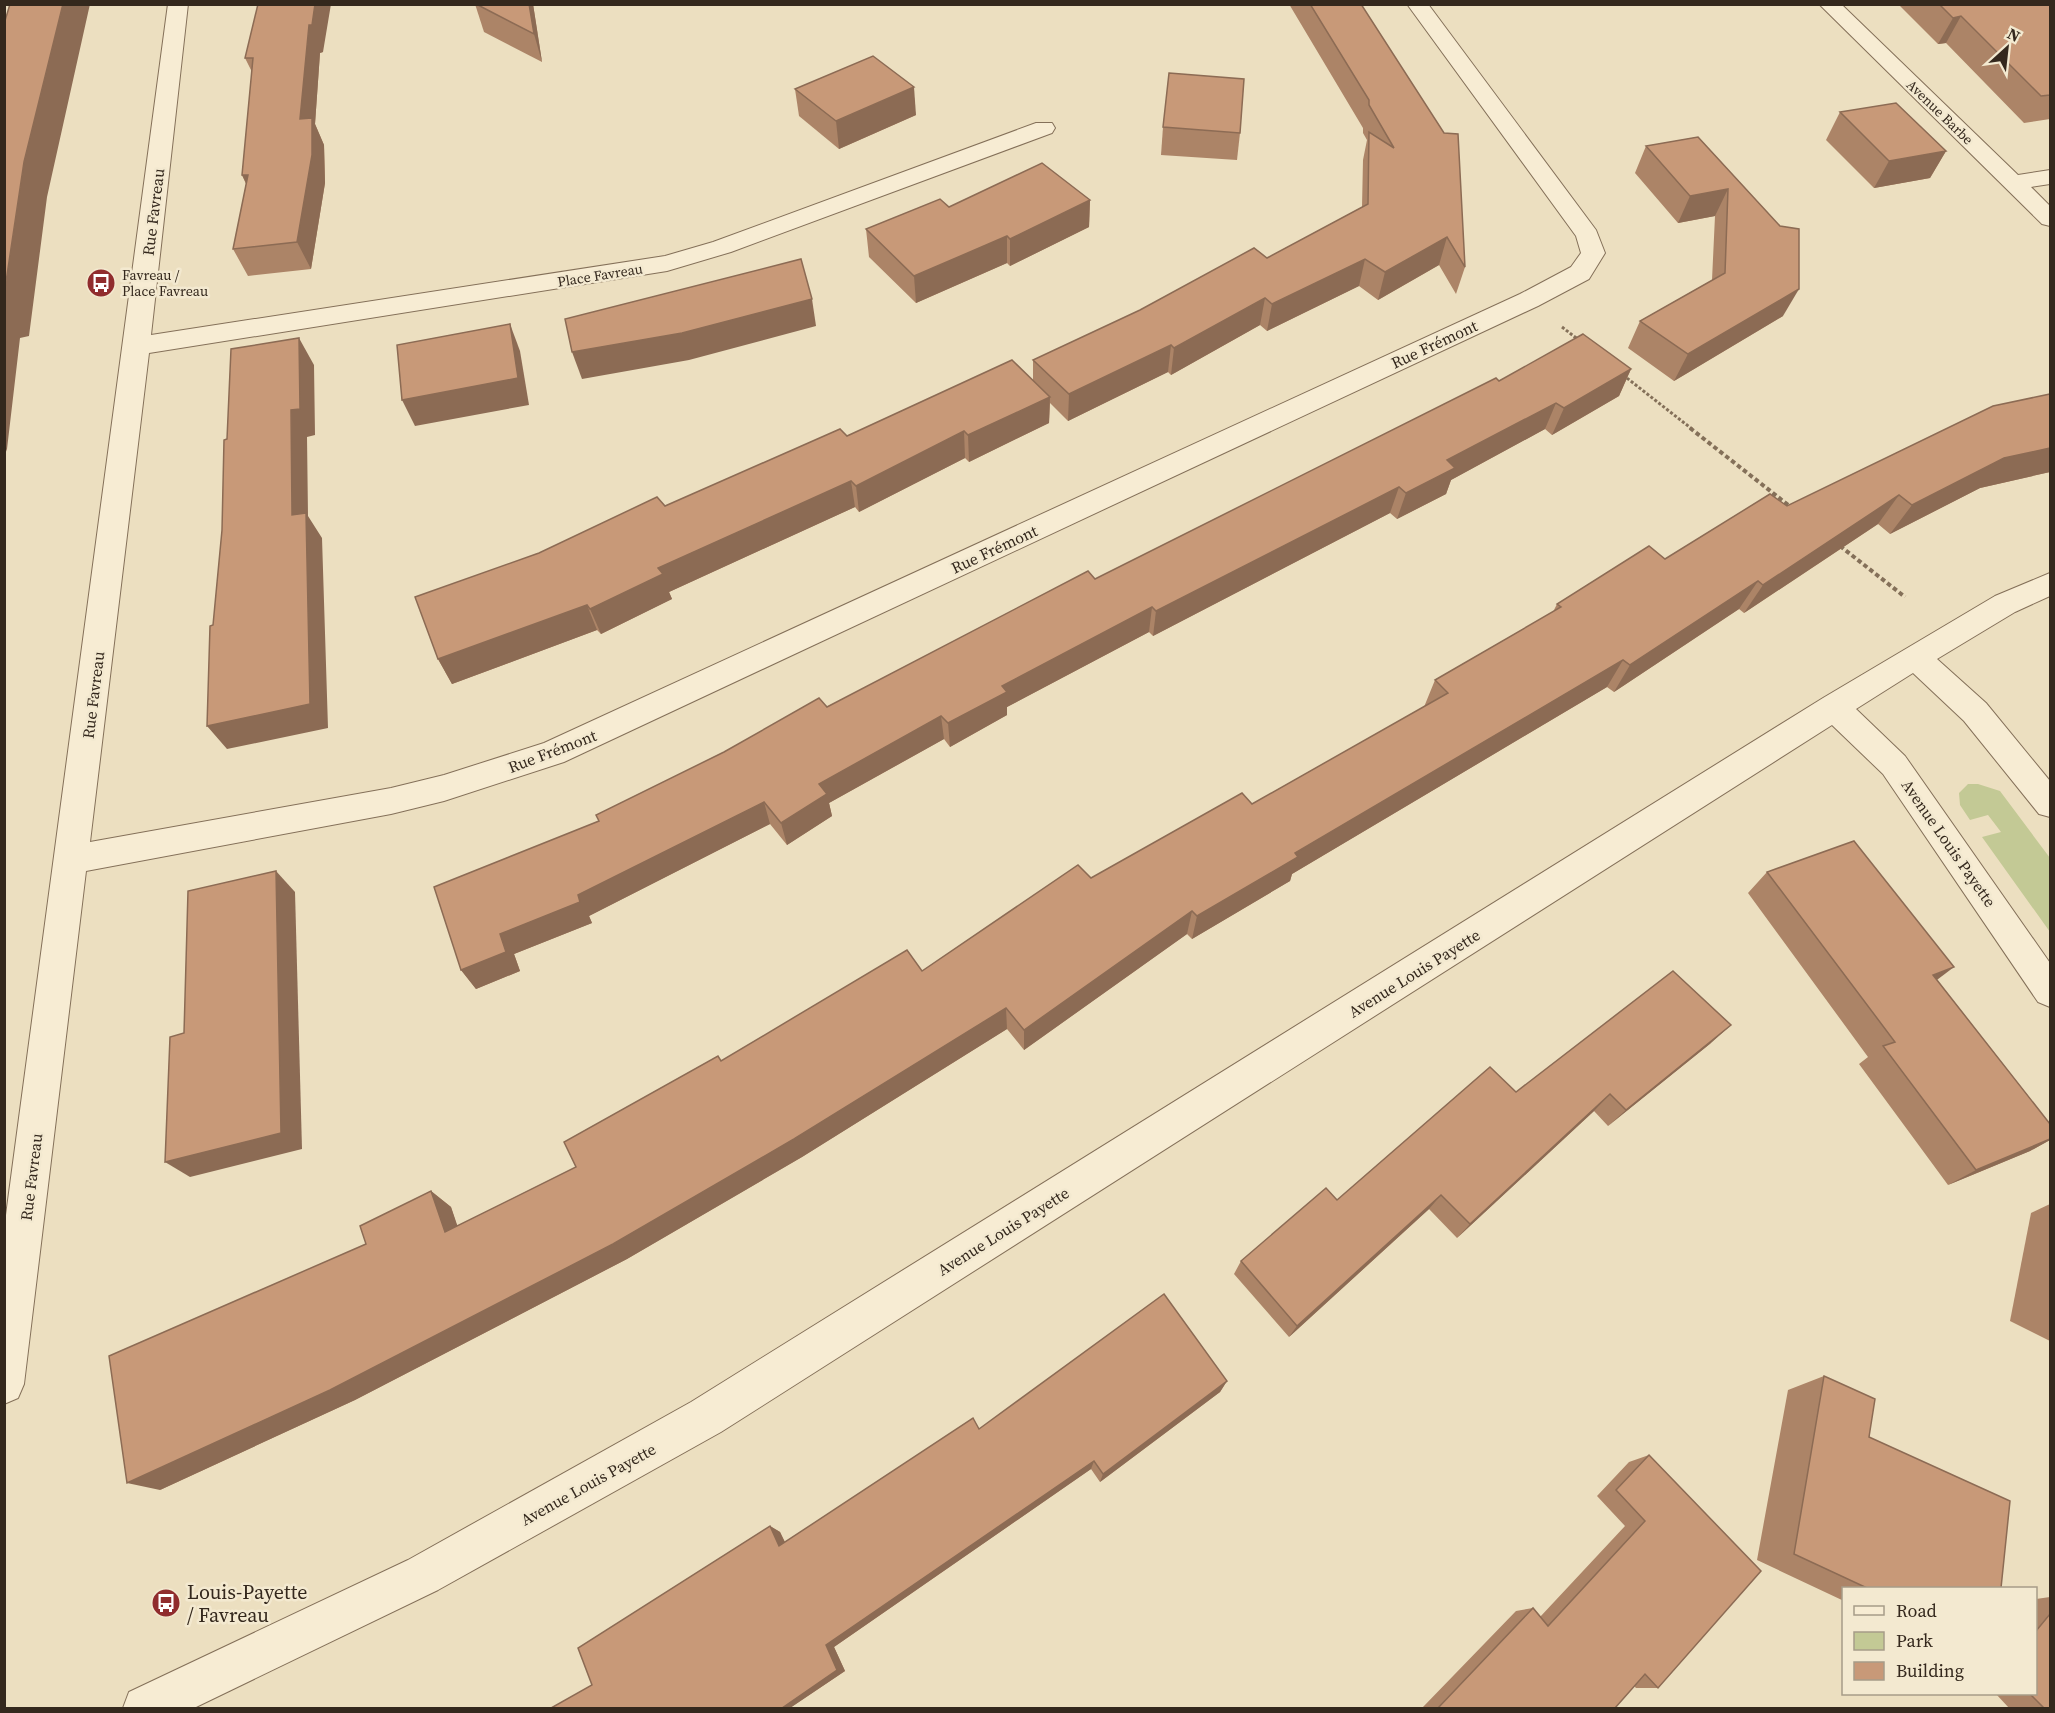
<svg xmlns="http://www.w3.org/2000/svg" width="2055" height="1713" font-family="'Source Serif 4',serif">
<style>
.green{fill:#c3c995}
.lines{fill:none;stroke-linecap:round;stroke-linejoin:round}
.minor-casing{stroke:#847059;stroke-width:2}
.path-far1{stroke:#847059;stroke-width:3;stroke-dasharray:3 2;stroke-linecap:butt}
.path{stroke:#847059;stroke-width:4;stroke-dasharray:4.5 3;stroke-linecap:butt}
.minor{fill:#f7ecd3;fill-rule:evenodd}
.wall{fill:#ac8467}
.shaded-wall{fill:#8c6b54}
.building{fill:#c89978;stroke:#8c6b54;stroke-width:1.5}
.labels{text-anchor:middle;stroke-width:5;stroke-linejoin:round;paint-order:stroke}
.far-street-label{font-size:14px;fill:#34281d;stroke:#f3e9d0}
.far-poi-label{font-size:14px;fill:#34281d;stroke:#f3e9d0;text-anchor:start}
.street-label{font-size:16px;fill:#34281d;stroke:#f3e9d0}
.near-poi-label{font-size:20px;fill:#34281d;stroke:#f3e9d0;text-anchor:start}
</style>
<rect width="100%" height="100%" fill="#ecdfc0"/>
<polygon class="green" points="1968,784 1978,784 2000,791 2050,858 2050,932 1982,837 2001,832 1988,815 1970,820 1960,805 1959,793"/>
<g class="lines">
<g class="minor-casing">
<g id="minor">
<polygon points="168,4 188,4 151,335 665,256 713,242 1036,123 1052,123 1055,128 1052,133 731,252 667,271 149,353 90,842 391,788 444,775 544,743 1520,294 1571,267 1581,253 1576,236 1407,4 1428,4 1596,230 1605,253 1589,279 1538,306 564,762 444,801 391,814 86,871 24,1384 18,1398 4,1404 4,1230"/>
<polygon points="1819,4 1841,4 2018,175 2050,170 2050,184 2031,187 2050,206 2050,226 2042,224"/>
<polygon points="2050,573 2050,596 2015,612 1937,659 1986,703 2050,781 2050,817 2039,814 1964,721 1913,673 1856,709 1905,756 2050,963 2050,1007 2038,1002 1883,774 1832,725 721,1432 438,1590 194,1708 123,1708 129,1692 408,1560 691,1402 1823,698 1995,596"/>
</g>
</g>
<g class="path-far1">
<polyline points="1562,327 1580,341"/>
<polyline points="1623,375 1692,429"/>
</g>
<g class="path">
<polyline points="1690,428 1792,508"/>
<polyline points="1840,546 1905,597"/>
</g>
<use href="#minor" class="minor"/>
</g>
<g class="wall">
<polygon points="475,4 533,4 542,62 484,32"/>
<polygon points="1289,4 1361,4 1465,267 1456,294 1439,265 1378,300 1359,286 1267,331 1260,325 1171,375 1168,372 1068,421 1050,403 1049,423 969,462 965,458 859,512 855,507 669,592 672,599 601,634 597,630 452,684 438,659 665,506 847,436 1033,380 1033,360 1267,258 1362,207 1363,160 1367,140 1363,133 1363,128"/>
<polygon points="1898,4 2050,4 2050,119 2024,123 1946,43 1938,44"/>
<polygon points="323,52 320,53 315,124 324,145 325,183 311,269 248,276 233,249 246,184 242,175 252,72 245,58"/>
<polygon points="795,89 916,115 839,149 799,116"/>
<polygon points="1840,112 1946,151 1930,178 1874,188 1826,140"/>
<polygon points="1163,127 1240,133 1237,160 1161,155"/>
<polygon points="1698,137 1780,226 1783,316 1674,381 1628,348 1640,321 1712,280 1715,216 1678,223 1635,173 1646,146"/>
<polygon points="1090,200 1089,227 1010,266 1007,263 916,303 869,257 866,229 949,207"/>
<polygon points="1631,369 1619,396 1552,435 1545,429 1451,480 1446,494 1397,519 1390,513 1153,636 1149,632 1007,707 1007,715 950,747 944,739 829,803 832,816 787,845 770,824 589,916 592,923 514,954 520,971 476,989 461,970 599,822 827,707 1095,579 1499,381"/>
<polygon points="2050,394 2050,472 1980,488 1890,534 1878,524 1744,613 1739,609 1614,692 1607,687 1292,874 1290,881 1192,939 1187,934 1024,1050 1007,1029 802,1157 627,1259 355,1400 160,1490 366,1244 431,1191 451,1207 457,1226 576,1167 721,1061 922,971 1091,878 1252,804 1424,707 1435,680 1553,612 1557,604 1665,559"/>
<polygon points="1767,872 1937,980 2050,1124 2050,1140 2030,1151 1948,1185 1859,1064 1868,1057 1748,893"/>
<polygon points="1711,1043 1608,1126 1594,1111 1457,1238 1429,1209 1289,1337 1234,1274 1241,1261 1337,1200 1516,1092"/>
<polygon points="2050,1204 2050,1341 2010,1321 2031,1213"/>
<polygon points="1824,1376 1869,1437 2001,1588 1844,1588 1844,1601 1757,1560 1788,1390"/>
<polygon points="1227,1381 1220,1392 1100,1482 1091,1469 834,1647 845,1671 790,1708 551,1708 592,1685 770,1526 780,1532 785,1542 979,1429"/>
<polygon points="1649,1455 1658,1688 1636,1688 1634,1686 1615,1708 1422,1708 1516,1611 1533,1608 1540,1617 1625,1526 1597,1496 1629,1462"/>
<polygon points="2050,1597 2050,1708 2009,1708 1996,1694 2036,1694 2036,1599"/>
</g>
<g class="shaded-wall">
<polygon points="63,4 90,4 47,197 29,336 20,338 7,449 4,457 4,295 24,162"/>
<polygon points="315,4 331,4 323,52 320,53 315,124 324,145 325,183 311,269 297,242 300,119 309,25"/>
<polygon points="529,4 533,4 542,62 534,34"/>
<polygon points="1961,16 1946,43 1938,44 1953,18"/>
<polygon points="914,87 916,115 839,149 836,121"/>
<polygon points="1946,151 1930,178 1874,188 1889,161"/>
<polygon points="242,175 248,175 256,203"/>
<polygon points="1728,189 1715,216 1678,223 1690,196"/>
<polygon points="1090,200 1089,227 1010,266 1010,239"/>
<polygon points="1007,236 1007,263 916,303 914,276"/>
<polygon points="1447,237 1439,265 1378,300 1385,272"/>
<polygon points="1365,259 1359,286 1267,331 1272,304"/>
<polygon points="1799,289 1783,316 1674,381 1688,354"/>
<polygon points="1265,298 1260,325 1171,375 1174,348"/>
<polygon points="812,299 816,326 689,360 582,379 572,352"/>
<polygon points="510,324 520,351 529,405 415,426 402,400"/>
<polygon points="299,338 314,365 315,435 307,437 308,516 322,538 328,728 227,749 207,726 292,515 291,410"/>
<polygon points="1171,345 1168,372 1068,421 1069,394"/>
<polygon points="1631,369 1619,396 1552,435 1564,408"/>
<polygon points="1050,397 1049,423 969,462 968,435"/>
<polygon points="1556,403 1545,429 1451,480 1446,494 1397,519 1406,493 1447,460"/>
<polygon points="964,431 965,458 859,512 856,486"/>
<polygon points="2050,448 2050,472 1980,488 1890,534 1912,505 2004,458"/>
<polygon points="851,481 855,507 669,592 672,599 601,634 590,609 658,568"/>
<polygon points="1399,487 1390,513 1153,636 1156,611"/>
<polygon points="1899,495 1878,524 1744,613 1763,585"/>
<polygon points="1758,581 1739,609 1614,692 1630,665"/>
<polygon points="587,605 597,630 452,684 438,659"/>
<polygon points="1152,607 1149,632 1007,707 1007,715 950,747 948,723 1002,686"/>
<polygon points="1623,660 1607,687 1292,874 1290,881 1192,939 1197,916 1295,853"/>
<polygon points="941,716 944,739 829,803 832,816 787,845 781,823 819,784"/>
<polygon points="764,802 770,824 589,916 592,923 514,954 520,971 476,989 461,970 500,934"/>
<polygon points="276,871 295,892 302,1149 190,1177 165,1162"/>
<polygon points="1192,911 1187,934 1024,1050 1024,1030"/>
<polygon points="1954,967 1929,986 1933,975"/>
<polygon points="1006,1008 1007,1029 802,1157 627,1259 355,1400 160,1490 127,1483"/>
<polygon points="1731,1025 1711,1043 1608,1126 1626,1110"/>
<polygon points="1610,1094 1594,1111 1457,1238 1470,1224"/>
<polygon points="2050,1139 2050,1140 2030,1151 1948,1185 1976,1170"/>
<polygon points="431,1191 451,1207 465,1248 445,1232"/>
<polygon points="1441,1195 1429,1209 1289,1337 1297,1326"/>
<polygon points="1227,1381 1220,1392 1100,1482 1103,1474"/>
<polygon points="1094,1461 1091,1469 834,1647 845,1671 790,1708 782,1708 826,1645"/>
<polygon points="770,1526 780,1532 789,1551 779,1546"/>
</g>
<g class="building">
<polygon points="10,4 63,4 24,162 4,295 4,24"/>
<polygon points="258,4 315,4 312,25 309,25 300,119 312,118 312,155 297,242 233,249 248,175 242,175 253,58 245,58"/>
<polygon points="476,4 529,4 534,34"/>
<polygon points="1310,4 1361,4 1444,133 1458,134 1465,267 1447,237 1385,272 1365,259 1272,304 1265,298 1174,348 1171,345 1069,394 1033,360 1140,310 1254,248 1267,258 1368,204 1369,132 1394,148 1369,105 1369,100"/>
<polygon points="1939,4 2050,4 2050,95 2041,96 1961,16 1953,18"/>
<polygon points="873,56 914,87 836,121 795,89"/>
<polygon points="1169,73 1244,79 1240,133 1163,127"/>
<polygon points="1896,103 1946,151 1889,161 1840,112"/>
<polygon points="1698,137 1780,226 1799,229 1799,289 1688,354 1640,321 1725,273 1728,189 1690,196 1646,146"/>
<polygon points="1042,163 1090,200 1010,239 1007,236 914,276 866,229 940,199 949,207"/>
<polygon points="801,259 812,299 682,333 572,352 565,319"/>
<polygon points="510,324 518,378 402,400 397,345"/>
<polygon points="1583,334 1631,369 1564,408 1556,403 1447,460 1455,468 1406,493 1399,487 1156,611 1152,607 1002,686 1007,692 948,723 941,716 819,784 827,794 781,823 764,802 578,895 580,902 500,934 506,952 461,970 434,887 599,821 596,815 724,752 819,698 827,707 1088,571 1095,579 1496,378 1499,381"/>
<polygon points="299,338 300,409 291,410 292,515 306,513 310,704 207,726 210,626 213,625 222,530 224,440 227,439 231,349"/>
<polygon points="1012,360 1050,397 968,435 964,431 856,486 851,481 658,568 663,574 590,609 587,605 438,659 415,597 539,553 657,497 665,506 840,429 847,436"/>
<polygon points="2050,394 2050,448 2004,458 1912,505 1899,495 1763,585 1758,581 1630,665 1623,660 1295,853 1298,857 1197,916 1192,911 1024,1030 1006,1008 794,1139 613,1244 330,1390 127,1483 109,1356 366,1244 360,1226 431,1191 445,1232 576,1167 564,1142 718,1056 721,1061 907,950 922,971 1078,865 1091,878 1242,793 1252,804 1448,693 1435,680 1561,607 1557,604 1649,546 1665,559 1770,494 1787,506 1993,406"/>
<polygon points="1854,841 1954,967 1933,975 2050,1124 2050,1139 1976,1170 1883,1046 1895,1042 1767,872"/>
<polygon points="276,871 281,1133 165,1162 170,1037 184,1033 188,891"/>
<polygon points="1673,971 1731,1025 1626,1110 1610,1094 1470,1224 1441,1195 1297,1326 1241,1261 1326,1188 1337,1200 1490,1067 1516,1092"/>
<polygon points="1164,1294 1227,1381 1103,1474 1094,1461 826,1645 837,1670 782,1708 551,1708 592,1685 578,1648 770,1526 779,1546 973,1418 979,1429"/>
<polygon points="1824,1376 1875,1399 1869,1437 2010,1501 2001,1588 1867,1588 1794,1554"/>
<polygon points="1649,1455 1761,1571 1658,1688 1645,1674 1615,1708 1438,1708 1533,1608 1548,1626 1645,1521 1616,1490"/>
<polygon points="2050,1614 2050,1708 2044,1708 2030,1694 2036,1694 2036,1631"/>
</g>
<defs>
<g id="bus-disc" transform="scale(1.5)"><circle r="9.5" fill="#902c2d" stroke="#f3e9d0"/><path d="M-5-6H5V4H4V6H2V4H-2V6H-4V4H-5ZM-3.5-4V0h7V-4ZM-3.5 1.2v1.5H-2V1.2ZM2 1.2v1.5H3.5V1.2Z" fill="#fff"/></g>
</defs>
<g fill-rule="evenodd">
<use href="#bus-disc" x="101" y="283"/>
<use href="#bus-disc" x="166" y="1603"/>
</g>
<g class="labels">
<g class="far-street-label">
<text transform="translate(1940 112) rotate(44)" y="5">Avenue Barbe</text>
<text transform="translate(600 275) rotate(-9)" y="5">Place Favreau</text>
</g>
<g class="far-poi-label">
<text x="122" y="280">Favreau /<tspan x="122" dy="16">Place Favreau</tspan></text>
</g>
<g class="street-label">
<text transform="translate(153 212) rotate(-83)" y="6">Rue Favreau</text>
<text transform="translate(1434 344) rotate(-25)" y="6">Rue Frémont</text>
<text transform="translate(994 549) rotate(-25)" y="6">Rue Frémont</text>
<text transform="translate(93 695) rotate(-83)" y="6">Rue Favreau</text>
<text transform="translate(552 751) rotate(-21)" y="6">Rue Frémont</text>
<text transform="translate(1949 843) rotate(55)" y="6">Avenue Louis Payette</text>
<text transform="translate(1414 973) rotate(-32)" y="6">Avenue Louis Payette</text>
<text transform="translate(31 1177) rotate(-83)" y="6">Rue Favreau</text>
<text transform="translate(1003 1231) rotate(-32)" y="6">Avenue Louis Payette</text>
<text transform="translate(588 1484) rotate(-29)" y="6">Avenue Louis Payette</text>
</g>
<g class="near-poi-label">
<text x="187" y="1599">Louis-Payette<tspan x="187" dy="23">/ Favreau</tspan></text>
</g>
</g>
<rect width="2055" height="1713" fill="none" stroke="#34281d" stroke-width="12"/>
<rect x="1842" y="1587" width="195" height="108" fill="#f3e9d0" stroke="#a79c88" stroke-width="1.5"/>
<rect x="1854" y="1606" width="30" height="9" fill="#f7ecd3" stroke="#a79c88" stroke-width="1.5"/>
<text x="1896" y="1617" font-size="18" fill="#34281d">Road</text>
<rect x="1854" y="1632" width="30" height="18" fill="#c3c995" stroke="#a79c88" stroke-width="1.5"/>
<text x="1896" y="1647" font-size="18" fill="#34281d">Park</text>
<rect x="1854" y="1662" width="30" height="18" fill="#c89978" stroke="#a79c88" stroke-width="1.5"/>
<text x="1896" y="1677" font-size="18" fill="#34281d">Building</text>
<g transform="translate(2007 48) rotate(27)" stroke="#f3e9d0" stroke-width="4.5" paint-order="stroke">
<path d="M0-4.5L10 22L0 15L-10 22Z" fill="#34281d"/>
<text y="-9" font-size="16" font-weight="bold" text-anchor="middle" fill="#34281d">N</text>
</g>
</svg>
